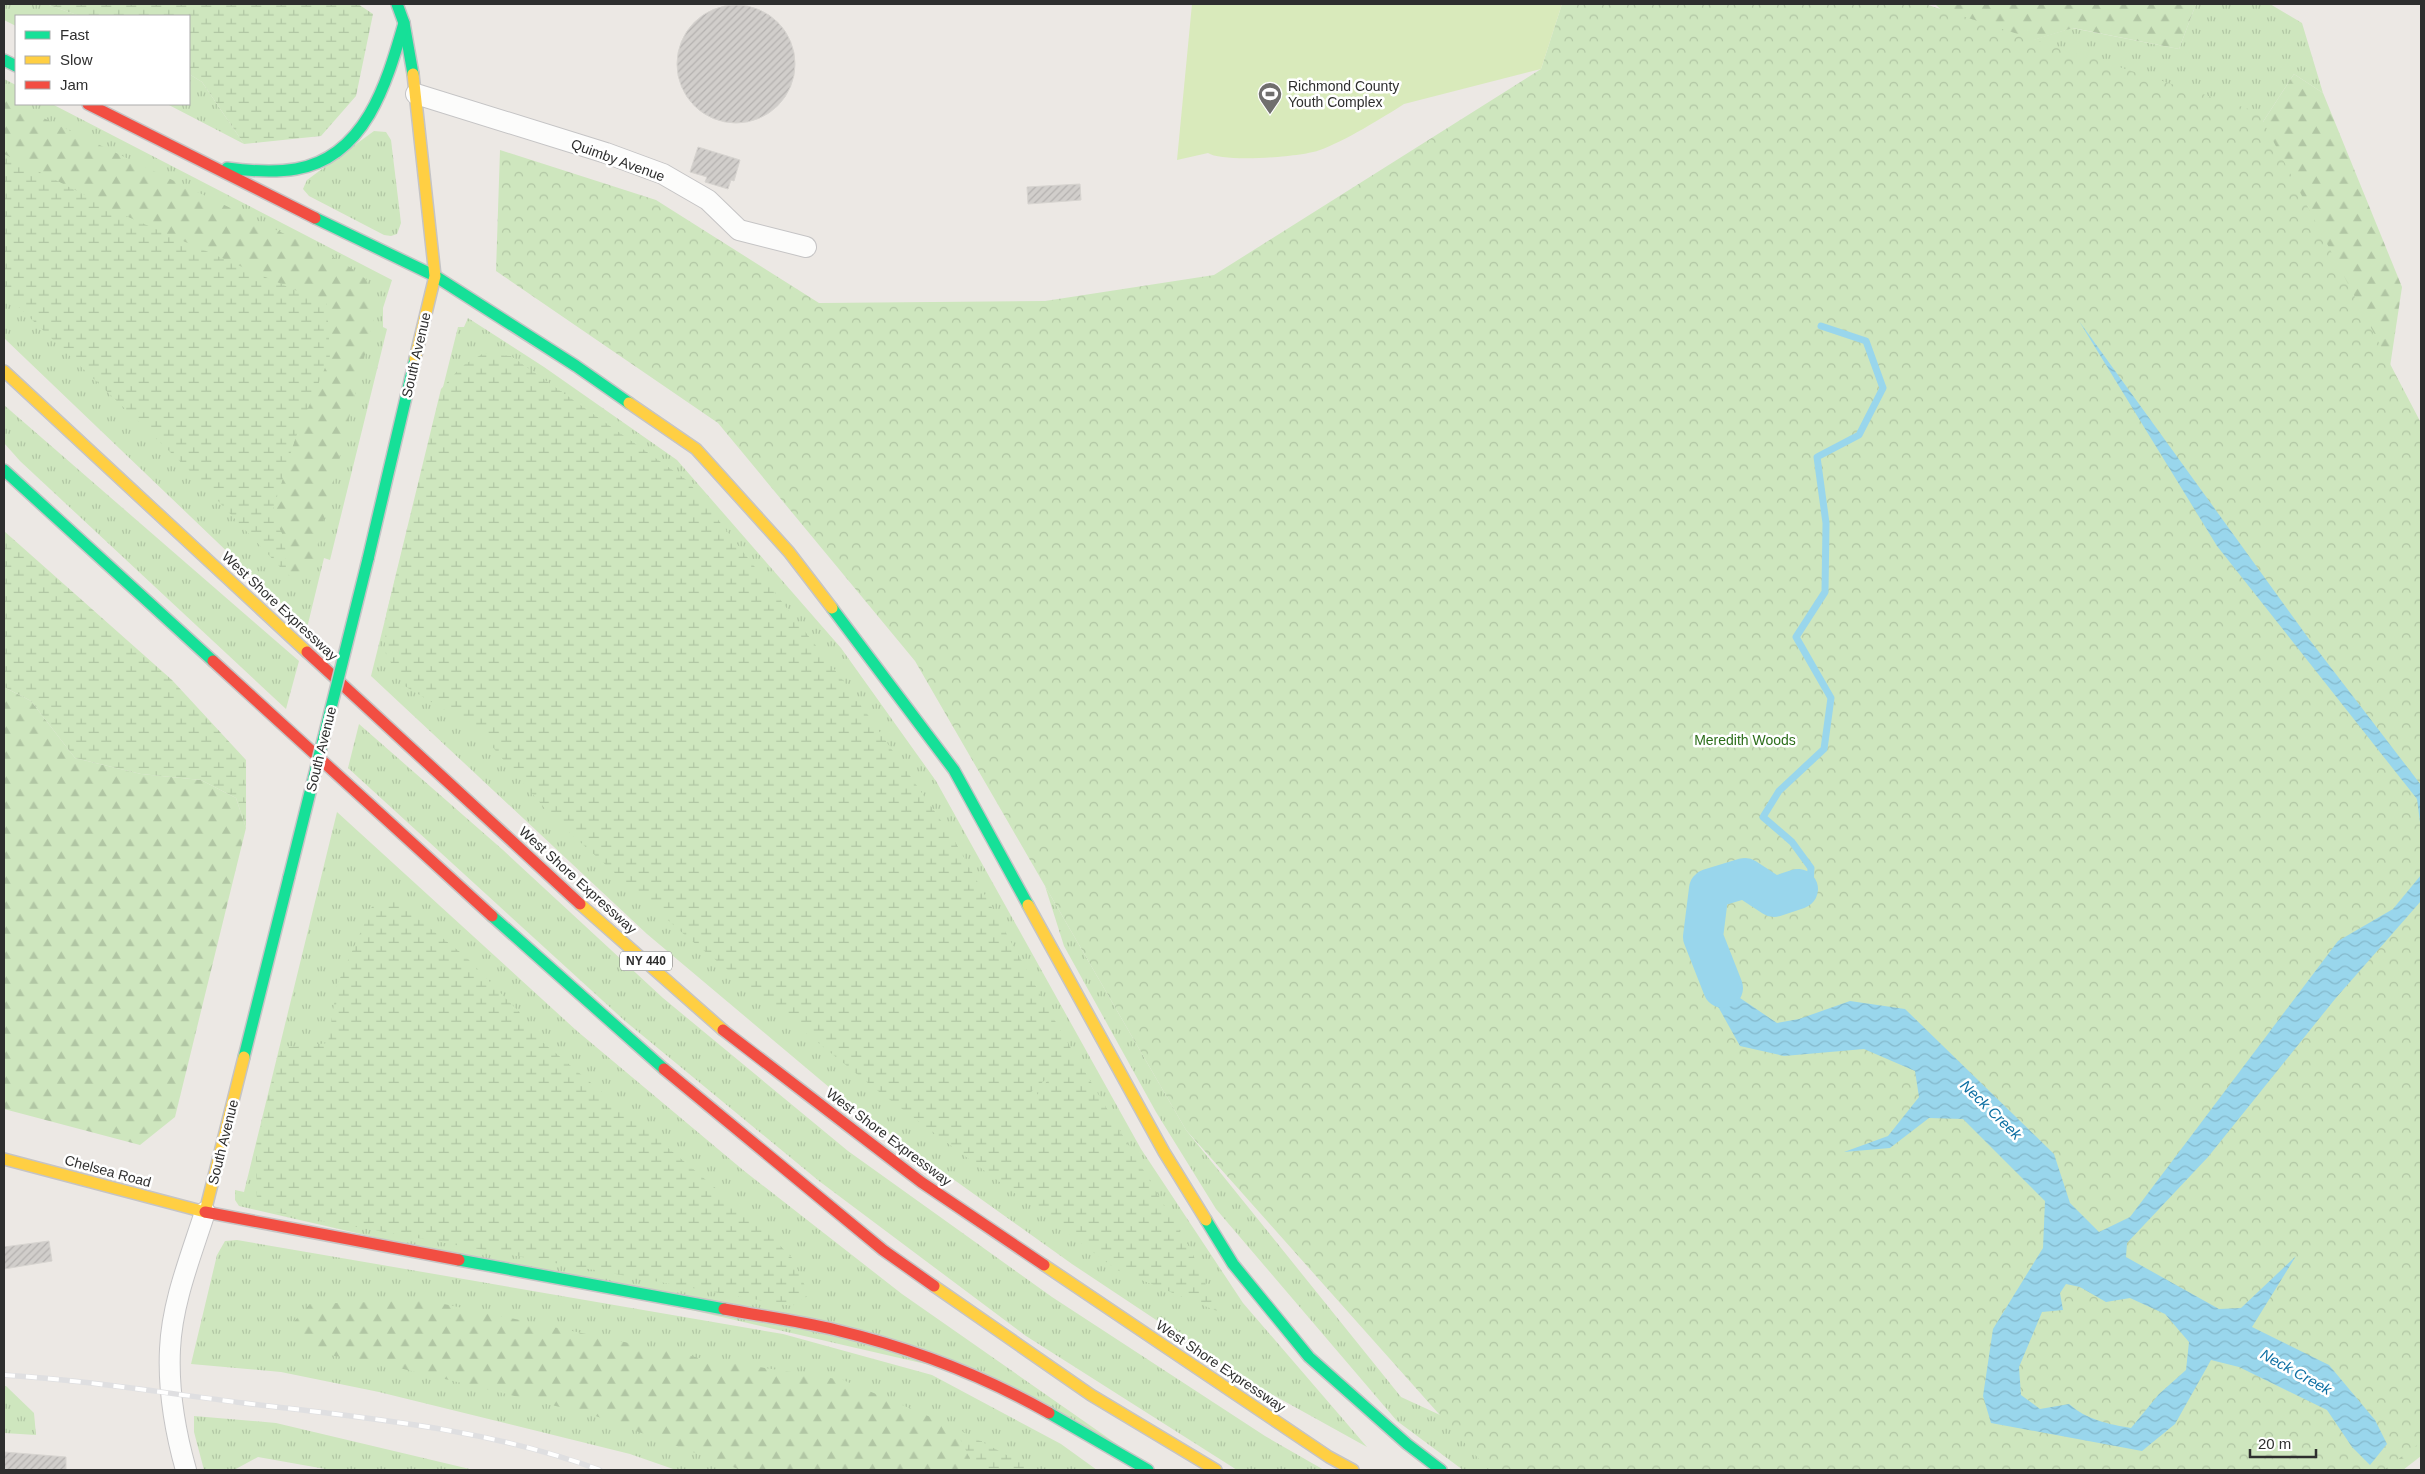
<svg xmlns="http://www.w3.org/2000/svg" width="2425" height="1474" font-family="Arial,sans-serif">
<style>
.grass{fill:url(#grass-tufts)}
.forest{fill:url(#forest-firs)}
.wetland{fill:url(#wetland-marsh);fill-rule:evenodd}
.park{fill:url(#park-crowns)}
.pitch{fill:#d9eabb}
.water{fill:url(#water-waves);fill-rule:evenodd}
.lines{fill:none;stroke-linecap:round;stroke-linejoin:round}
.stream{stroke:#99d6ec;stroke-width:7}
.river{stroke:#99d6ec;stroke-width:40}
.building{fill:url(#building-hatch);stroke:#d7d4d0}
.street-casing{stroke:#c5c4c5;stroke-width:22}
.fast-casing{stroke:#c5c4c5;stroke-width:14}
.slow-casing{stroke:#c5c4c5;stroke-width:14}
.jam-casing{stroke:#c5c4c5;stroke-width:14}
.street{stroke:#fcfcfb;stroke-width:20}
.fast{stroke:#16e098;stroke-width:11}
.slow{stroke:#ffcf43;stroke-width:11}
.jam{stroke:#f24e42;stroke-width:11}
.rail-casing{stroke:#dfdfe1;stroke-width:5.5}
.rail{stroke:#fff;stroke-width:4;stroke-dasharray:11;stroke-linecap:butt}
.fast-bridge-casing{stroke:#c5c4c5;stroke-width:14;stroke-linecap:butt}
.fast-bridge{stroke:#16e098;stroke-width:11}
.labels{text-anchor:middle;stroke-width:5;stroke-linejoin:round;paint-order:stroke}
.shield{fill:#fff;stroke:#6d6d6d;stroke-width:1}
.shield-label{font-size:12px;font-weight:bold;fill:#2e2e2e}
.poi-label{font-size:14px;fill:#2e2e2e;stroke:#fff;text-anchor:start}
.street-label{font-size:14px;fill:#2e2e2e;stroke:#fff}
.park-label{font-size:14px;fill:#2c6e1b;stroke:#fff}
.water-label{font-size:15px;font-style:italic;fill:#0d6fa3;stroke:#fff}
</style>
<defs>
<pattern id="grass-tufts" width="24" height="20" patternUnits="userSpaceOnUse" patternTransform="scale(1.25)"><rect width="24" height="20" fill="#cee6be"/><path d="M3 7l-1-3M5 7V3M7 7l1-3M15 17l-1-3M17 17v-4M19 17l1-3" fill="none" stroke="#b1c6a4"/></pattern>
<pattern id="forest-firs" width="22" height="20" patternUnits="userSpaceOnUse" patternTransform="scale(1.25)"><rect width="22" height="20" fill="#cee6be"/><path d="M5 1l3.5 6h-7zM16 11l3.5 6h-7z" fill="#b1c6a4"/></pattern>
<pattern id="wetland-marsh" width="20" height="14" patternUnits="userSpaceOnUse" patternTransform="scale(1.25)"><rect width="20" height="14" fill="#cee6be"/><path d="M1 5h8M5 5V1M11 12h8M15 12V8" fill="none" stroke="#b1c6a4"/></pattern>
<pattern id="park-crowns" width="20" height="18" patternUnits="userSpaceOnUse" patternTransform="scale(1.25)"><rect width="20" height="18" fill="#cee6be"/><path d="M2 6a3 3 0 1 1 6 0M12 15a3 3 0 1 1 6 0" fill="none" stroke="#b1c6a4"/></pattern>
<pattern id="water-waves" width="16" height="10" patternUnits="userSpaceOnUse" patternTransform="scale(1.25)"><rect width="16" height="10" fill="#99d6ec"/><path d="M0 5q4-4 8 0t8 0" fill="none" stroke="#84b8cb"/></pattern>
<pattern id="building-hatch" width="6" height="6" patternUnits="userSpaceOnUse" patternTransform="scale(1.25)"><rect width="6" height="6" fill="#d1cecb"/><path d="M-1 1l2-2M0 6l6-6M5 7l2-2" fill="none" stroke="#b4b1af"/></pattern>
</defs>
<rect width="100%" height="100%" fill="#ece8e4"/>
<g class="grass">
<polygon points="4,4 46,4 80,16 16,16 16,26 4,20"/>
<polygon points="2196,4 2270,4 2302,23 2323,93 2294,74 2237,162 1987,54 2072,28 2179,49"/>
<polygon points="189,74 202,82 244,144 167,104 189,104"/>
<polygon points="4,79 16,85 16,104 52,104 392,280 383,308 383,327 387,329 330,560 324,558 307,628 4,338"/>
<polygon points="374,131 386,132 391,140 401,223 397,234 391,236 384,235 309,196 303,189 307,180"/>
<polygon points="468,318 544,367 677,460 841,648 936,781 1141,1149 1243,1303 1367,1447 1248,1381 1072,1264 855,1109 647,934 371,676 458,327 464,327"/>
<polygon points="4,405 299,661 286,709 20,461 4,443"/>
<polygon points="359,724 503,850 663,998 848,1151 1052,1297 1265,1436 1324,1470 1237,1470 1026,1336 819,1181 625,1021 348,768"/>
<polygon points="337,812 577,1031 743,1170 902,1294 1121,1447 995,1380 239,1206 235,1200 235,1190 244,1192"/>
<polygon points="1045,886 1186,1130 1401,1397 1560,1470 1463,1470 1397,1421 1216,1209 1156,1112 1064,946"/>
<polygon points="237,1240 783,1334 932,1375 1061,1444 1097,1470 676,1470 630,1454 379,1392 281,1372 191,1364 217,1255 225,1241"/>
<polygon points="4,1386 6,1386 34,1413 36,1435 4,1433"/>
<polygon points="194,1416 276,1423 474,1470 331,1470 258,1457 234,1470 204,1470 194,1432"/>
</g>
<g class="forest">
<polygon points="1935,4 2196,4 2179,49 2073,28 1987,54"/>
<polygon points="2294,74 2323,93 2402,287 2388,380 2237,162"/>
<polygon points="4,99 343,262 367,280 375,314 310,575 293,581 286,571 285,540 272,513 295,439 126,216 4,154"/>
<polygon points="4,687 31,701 75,758 141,774 201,780 236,798 246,828 175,1117 140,1145 4,1109"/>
<polygon points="425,1300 700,1358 843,1380 954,1427 976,1470 741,1470 593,1415 391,1366 324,1354 289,1327 310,1304"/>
<polygon points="2421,1431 2421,1456 2403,1470 2370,1470"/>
</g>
<g class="wetland">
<polygon points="46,4 358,4 373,14 356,96 321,136 244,144 202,82 189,74 189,16 80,16"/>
<polygon points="4,154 126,216 327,304 330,356 295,439 272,513 285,540 286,571 293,581 191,472 4,293"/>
<path d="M484 353 511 356 688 481 852 692 953 838 1063 1035 1191 1250 1217 1311 1117 1270 878 1091 687 937 553 818 478 730 403 685 385 652 386 615 441 389 462 366ZM1052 1074 1032 1102 1030 1093Z"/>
<polygon points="4,531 172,680 246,760 246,828 236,798 201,780 141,774 75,758 31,701 4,687"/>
<polygon points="374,902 397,902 465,956 520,1013 526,1028 764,1229 793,1259 809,1295 792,1306 257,1209 256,1146 280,1048 328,1043 337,985"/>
<polygon points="954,1427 1035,1470 976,1470"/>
</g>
<polygon class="park" points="1562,4 1925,4 2258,112 2421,423 2421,1442 2384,1470 1492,1470 1487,1468 1186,1130 915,661 718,423 496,271 500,150 656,200 819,303 1045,301 1214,275 1541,69"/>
<path class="pitch" d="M1192 4H1562L1541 69 1404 104C1382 118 1345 141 1320 150 1302 157 1223 163 1208 153L1177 160Z"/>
<g class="water">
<polygon points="2079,321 2309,639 2421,785 2421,830 2417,799 2217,546"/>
<path d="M2421 875V901L2335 999 2208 1157 2127 1243 2126 1257 2219 1309 2241 1308 2296 1256 2252 1327 2329 1365 2375 1420 2387 1444 2370 1465 2352 1447 2327 1410 2239 1367 2211 1360 2175 1424 2142 1451 1991 1423 1983 1396 1993 1329 2043 1248 2045 1201 1963 1119 1929 1118 1890 1148 1844 1152 1888 1136 1919 1097 1915 1071 1864 1049 1784 1056 1740 1046 1706 985 1703 937 1740 998 1777 1023 1799 1019 1850 1001 1905 1009 2054 1154 2070 1203 2099 1232 2130 1217 2338 941 2393 909ZM2066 1284 2080 1287 2106 1302 2130 1298 2165 1314 2189 1342 2186 1370 2159 1394 2131 1428C2108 1424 2087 1420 2069 1404L2040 1409 2021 1395 2019 1367 2042 1312 2063 1310 2060 1293Z"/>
</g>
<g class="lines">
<polyline class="stream" points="1798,889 1810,885 1811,868 1792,842 1763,817 1779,791 1824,749 1831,698 1796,637 1825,592 1826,523 1817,457 1859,435 1883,388 1866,341 1821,326"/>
<polyline class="river" points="1723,988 1703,937 1709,889 1745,878 1774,897 1798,889"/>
</g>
<g class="building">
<circle cx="736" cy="64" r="59"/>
<polygon points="698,147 740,160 734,181 731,180 728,189 705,182 707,177 690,172"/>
<polygon points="1080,184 1081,200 1028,204 1027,187"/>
<polygon points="49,1241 52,1261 4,1269 4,1247"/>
<polygon points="4,1452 66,1457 66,1470 4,1470"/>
</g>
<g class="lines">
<g class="street-casing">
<g id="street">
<polyline points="416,94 606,153 663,174 708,200 739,230 806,247"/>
<path d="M186 1470C175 1431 168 1390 170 1349 172 1302 191 1256 205 1212"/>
</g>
</g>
<g class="fast-casing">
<g id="fast">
<polyline points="397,4 404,23 413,74"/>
<polyline points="4,60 16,66"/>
<path d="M227 168C250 171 273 173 296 169 366 157 387 82 404 23"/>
<polyline points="315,218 435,276 576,366 629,403"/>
<polyline points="4,470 213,661"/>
<polyline points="368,559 415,359"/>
<polyline points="832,608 954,770 1028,905"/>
<polyline points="492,916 664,1069"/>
<polyline points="244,1057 289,877"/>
<polyline points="1206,1220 1233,1264 1309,1357 1407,1444 1441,1470"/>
<polyline points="459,1260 724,1309"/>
<polyline points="1049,1413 1148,1470"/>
</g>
</g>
<g class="slow-casing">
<g id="slow">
<polyline points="413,74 435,276 415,359"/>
<polyline points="4,371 307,652"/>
<polyline points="629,403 696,449 789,552 832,608"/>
<polyline points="580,904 723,1030"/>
<polyline points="1028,905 1164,1152 1206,1220"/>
<polyline points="4,1159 205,1212 244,1057"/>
<polyline points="1044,1265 1329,1457 1353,1470"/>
<polyline points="934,1286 1091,1395 1216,1470"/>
</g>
</g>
<g class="jam-casing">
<g id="jam">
<polyline points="88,104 315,218"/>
<polyline points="307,652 580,904"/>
<polyline points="213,661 492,916"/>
<polyline points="723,1030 921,1182 1044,1265"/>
<polyline points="664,1069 883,1250 934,1286"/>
<polyline points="205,1212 459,1260"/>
<path d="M724 1309C761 1316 799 1321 836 1330 911 1348 982 1375 1049 1413"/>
</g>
</g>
<use href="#street" class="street"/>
<use href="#fast" class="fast"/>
<use href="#slow" class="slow"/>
<use href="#jam" class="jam"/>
<g class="rail-casing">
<path id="rail" d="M4 1375C84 1380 164 1393 244 1403 365 1418 486 1428 600 1470"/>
</g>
<use href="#rail" class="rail"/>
<g class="fast-bridge-casing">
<polyline id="fast-bridge" points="289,877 368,559"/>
</g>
<use href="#fast-bridge" class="fast-bridge"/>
</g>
<defs>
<g id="stadium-pin" transform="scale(1.25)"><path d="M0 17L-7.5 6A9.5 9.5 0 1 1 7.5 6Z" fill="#706f6e" stroke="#fff"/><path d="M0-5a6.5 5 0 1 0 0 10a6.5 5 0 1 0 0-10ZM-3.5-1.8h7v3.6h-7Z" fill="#fff"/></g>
</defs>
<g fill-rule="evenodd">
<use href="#stadium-pin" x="1270" y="94"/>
</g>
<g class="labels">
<rect class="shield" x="620" y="951.5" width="52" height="19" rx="4"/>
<g class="shield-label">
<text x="646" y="965">NY 440</text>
</g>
<g class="poi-label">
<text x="1288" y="91">Richmond County<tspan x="1288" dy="16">Youth Complex</tspan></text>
</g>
<g class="street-label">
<text transform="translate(618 160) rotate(20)" y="5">Quimby Avenue</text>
<text transform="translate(416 355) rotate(-77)" y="5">South Avenue</text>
<text transform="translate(280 606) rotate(43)" y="5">West Shore Expressway</text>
<text transform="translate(321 749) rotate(-76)" y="5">South Avenue</text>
<text transform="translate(578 880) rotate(42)" y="5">West Shore Expressway</text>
<text transform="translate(889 1137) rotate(37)" y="5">West Shore Expressway</text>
<text transform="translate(223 1142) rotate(-76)" y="5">South Avenue</text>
<text transform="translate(108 1171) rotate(15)" y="5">Chelsea Road</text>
<text transform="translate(1221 1366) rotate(34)" y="5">West Shore Expressway</text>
</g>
<g class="park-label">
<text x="1745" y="745">Meredith Woods</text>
</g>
<g class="water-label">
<text transform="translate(1991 1110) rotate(44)" y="5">Neck Creek</text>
<text transform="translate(2296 1372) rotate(29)" y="5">Neck Creek</text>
</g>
</g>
<rect width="2425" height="1474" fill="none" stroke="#2e2e2e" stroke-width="10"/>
<rect x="15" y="15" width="175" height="90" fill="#ffffff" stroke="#ababab"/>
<rect x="25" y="31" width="25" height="8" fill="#16e098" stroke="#ababab"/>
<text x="60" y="40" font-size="15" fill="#2e2e2e">Fast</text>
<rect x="25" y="56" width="25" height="8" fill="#ffcf43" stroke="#ababab"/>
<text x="60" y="65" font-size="15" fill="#2e2e2e">Slow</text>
<rect x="25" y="81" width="25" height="8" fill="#f24e42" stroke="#ababab"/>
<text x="60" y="90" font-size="15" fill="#2e2e2e">Jam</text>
<path d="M2250 1449v8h66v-8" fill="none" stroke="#2e2e2e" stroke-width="2.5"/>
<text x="2258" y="1449" font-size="15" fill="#2e2e2e" stroke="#ffffff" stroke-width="4" paint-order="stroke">20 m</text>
</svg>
